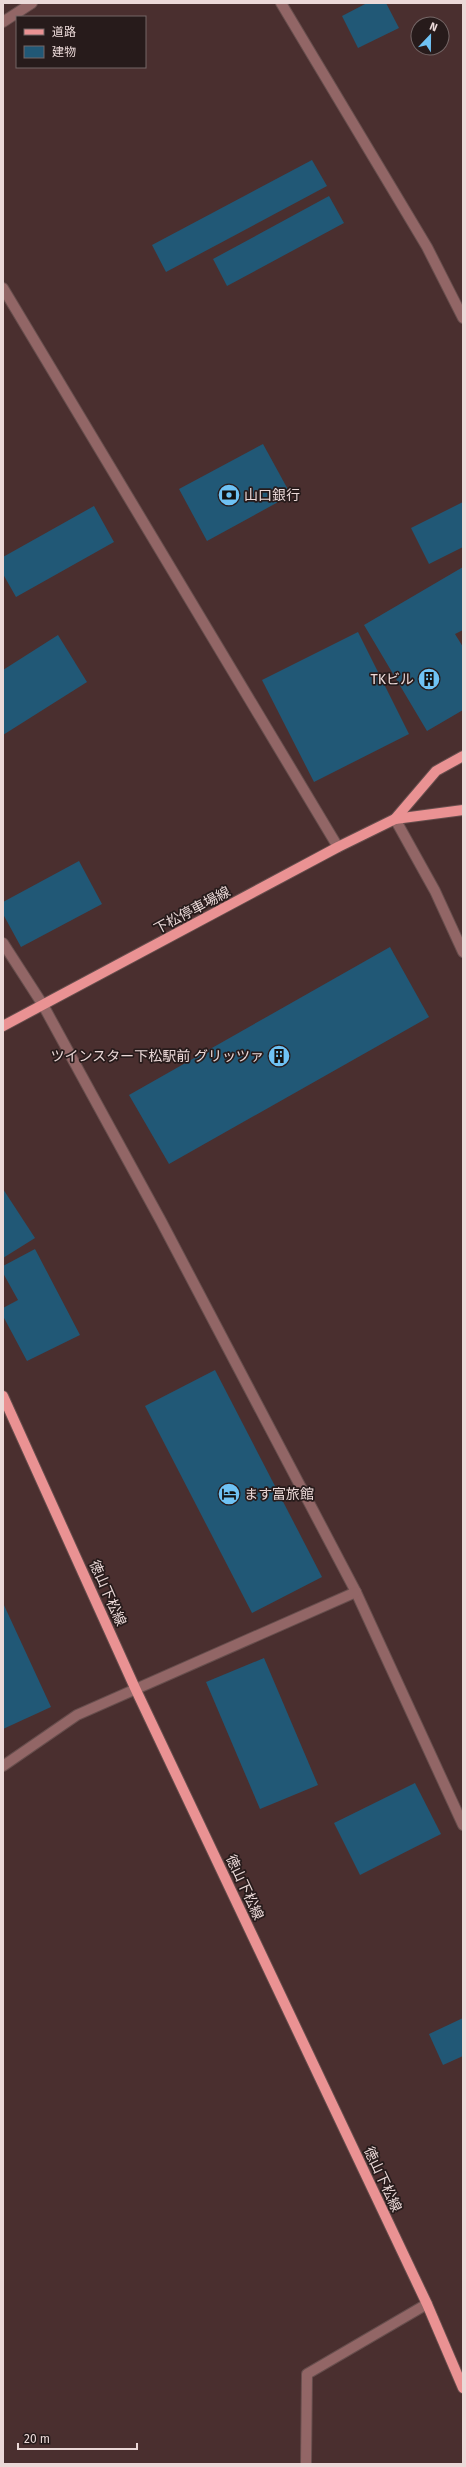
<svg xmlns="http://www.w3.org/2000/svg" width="466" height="2467" font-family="'Fira Sans','Noto Sans JP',sans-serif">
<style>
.building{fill:#215876}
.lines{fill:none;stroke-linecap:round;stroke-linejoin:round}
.minor-casing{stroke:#674e4d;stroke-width:12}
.major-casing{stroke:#674e4d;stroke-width:12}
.minor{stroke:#926666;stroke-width:10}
.major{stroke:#ea9293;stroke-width:10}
.labels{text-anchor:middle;stroke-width:3.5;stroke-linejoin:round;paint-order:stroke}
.poi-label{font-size:14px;fill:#ebd9d8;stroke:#271b1b;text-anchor:start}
.street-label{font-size:14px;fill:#ebd9d8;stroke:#271b1b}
</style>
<rect width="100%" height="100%" fill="#4a2f2f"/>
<g class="building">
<polygon points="367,3 386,3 399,28 358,48 342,16"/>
<polygon points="312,160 327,186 166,272 152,245"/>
<polygon points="329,196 344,223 227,286 213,259"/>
<polygon points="263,444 291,495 207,541 179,489"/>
<polygon points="463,502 463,547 429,564 411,528"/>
<polygon points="94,506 114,542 16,597 3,574 3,557"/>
<polygon points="463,567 463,630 455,634 463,647 463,710 427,731 364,625"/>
<polygon points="358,632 409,734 314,782 262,680"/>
<polygon points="58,635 87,682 3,735 3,670"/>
<polygon points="79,861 102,904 21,947 3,914 3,902"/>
<polygon points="390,947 429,1017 169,1164 129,1095"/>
<polygon points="3,1189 35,1238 3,1258"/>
<polygon points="35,1249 80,1335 27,1361 3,1316 3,1308 18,1300 3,1273 3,1266"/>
<polygon points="215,1370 322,1577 252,1613 145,1406"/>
<polygon points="3,1603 51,1707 3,1729"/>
<polygon points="264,1658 318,1785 260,1809 206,1682"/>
<polygon points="415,1783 441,1834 360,1875 334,1823"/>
<polygon points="463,2018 463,2056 443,2065 429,2034"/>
</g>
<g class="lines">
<g class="minor-casing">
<g id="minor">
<polyline points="281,3 427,247 463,318"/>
<polyline points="3,22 32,3"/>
<polyline points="3,288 338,847"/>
<polyline points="395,819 435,891 463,952"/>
<polyline points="3,943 43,1005 161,1221 356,1592 463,1825"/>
<polyline points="3,1766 77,1715 356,1592"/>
<polyline points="306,2464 307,2374 427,2304"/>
</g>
</g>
<g class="major-casing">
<g id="major">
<polyline points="395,819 436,771 463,756"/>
<polyline points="3,1026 338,847 395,819 463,810"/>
<polyline points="3,1396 135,1688 427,2304 463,2388"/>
</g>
</g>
<use href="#minor" class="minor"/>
<use href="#major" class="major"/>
</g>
<defs>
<g id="bank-disc" transform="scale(1.15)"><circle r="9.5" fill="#6fc2f4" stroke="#271b1b"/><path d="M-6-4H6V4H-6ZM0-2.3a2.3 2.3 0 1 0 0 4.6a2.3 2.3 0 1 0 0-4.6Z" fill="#111"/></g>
<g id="building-disc" transform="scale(1.15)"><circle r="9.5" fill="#6fc2f4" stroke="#271b1b"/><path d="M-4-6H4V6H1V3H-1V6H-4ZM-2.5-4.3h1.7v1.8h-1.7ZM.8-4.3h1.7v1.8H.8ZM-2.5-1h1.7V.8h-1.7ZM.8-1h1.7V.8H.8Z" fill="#111"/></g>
<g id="hotel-disc" transform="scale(1.15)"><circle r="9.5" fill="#6fc2f4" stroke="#271b1b"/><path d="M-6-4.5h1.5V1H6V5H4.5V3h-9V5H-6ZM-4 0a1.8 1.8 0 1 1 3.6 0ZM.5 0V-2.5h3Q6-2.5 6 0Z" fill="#111"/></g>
</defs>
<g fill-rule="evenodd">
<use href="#bank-disc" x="229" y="495"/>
<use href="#building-disc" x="429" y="679"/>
<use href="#building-disc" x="279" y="1056"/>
<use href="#hotel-disc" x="229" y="1494"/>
</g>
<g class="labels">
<g class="poi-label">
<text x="244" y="500">山口銀行</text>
<text x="414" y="684" text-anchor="end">TKビル</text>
<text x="264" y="1061" text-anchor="end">ツインスター下松駅前 グリッツァ</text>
<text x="244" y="1499">ます富旅館</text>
</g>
<g class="street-label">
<text transform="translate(192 910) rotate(-28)" y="5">下松停車場線</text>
<text transform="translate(108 1593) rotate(66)" y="5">徳山下松線</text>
<text transform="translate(245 1887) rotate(65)" y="5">徳山下松線</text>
<text transform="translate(383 2179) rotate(65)" y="5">徳山下松線</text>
</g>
</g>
<rect width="466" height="2467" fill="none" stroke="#ebd9d8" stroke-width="8"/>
<rect x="16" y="16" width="130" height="52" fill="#271b1b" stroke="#756767"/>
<rect x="24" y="29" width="20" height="6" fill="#ea9293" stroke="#756767"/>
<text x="52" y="36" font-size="12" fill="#ebd9d8">道路</text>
<rect x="24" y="46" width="20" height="12" fill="#215876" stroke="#756767"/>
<text x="52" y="56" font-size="12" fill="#ebd9d8">建物</text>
<g transform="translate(430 36) rotate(22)"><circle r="19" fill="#271b1b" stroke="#756767"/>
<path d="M0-3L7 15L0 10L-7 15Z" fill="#6fc2f4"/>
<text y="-6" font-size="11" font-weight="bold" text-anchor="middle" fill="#ebd9d8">N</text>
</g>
<path d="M18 2443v6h119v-6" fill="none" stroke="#ebd9d8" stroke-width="2"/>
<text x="24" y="2443" font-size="12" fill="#ebd9d8" stroke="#271b1b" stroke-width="3" paint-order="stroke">20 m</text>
</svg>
